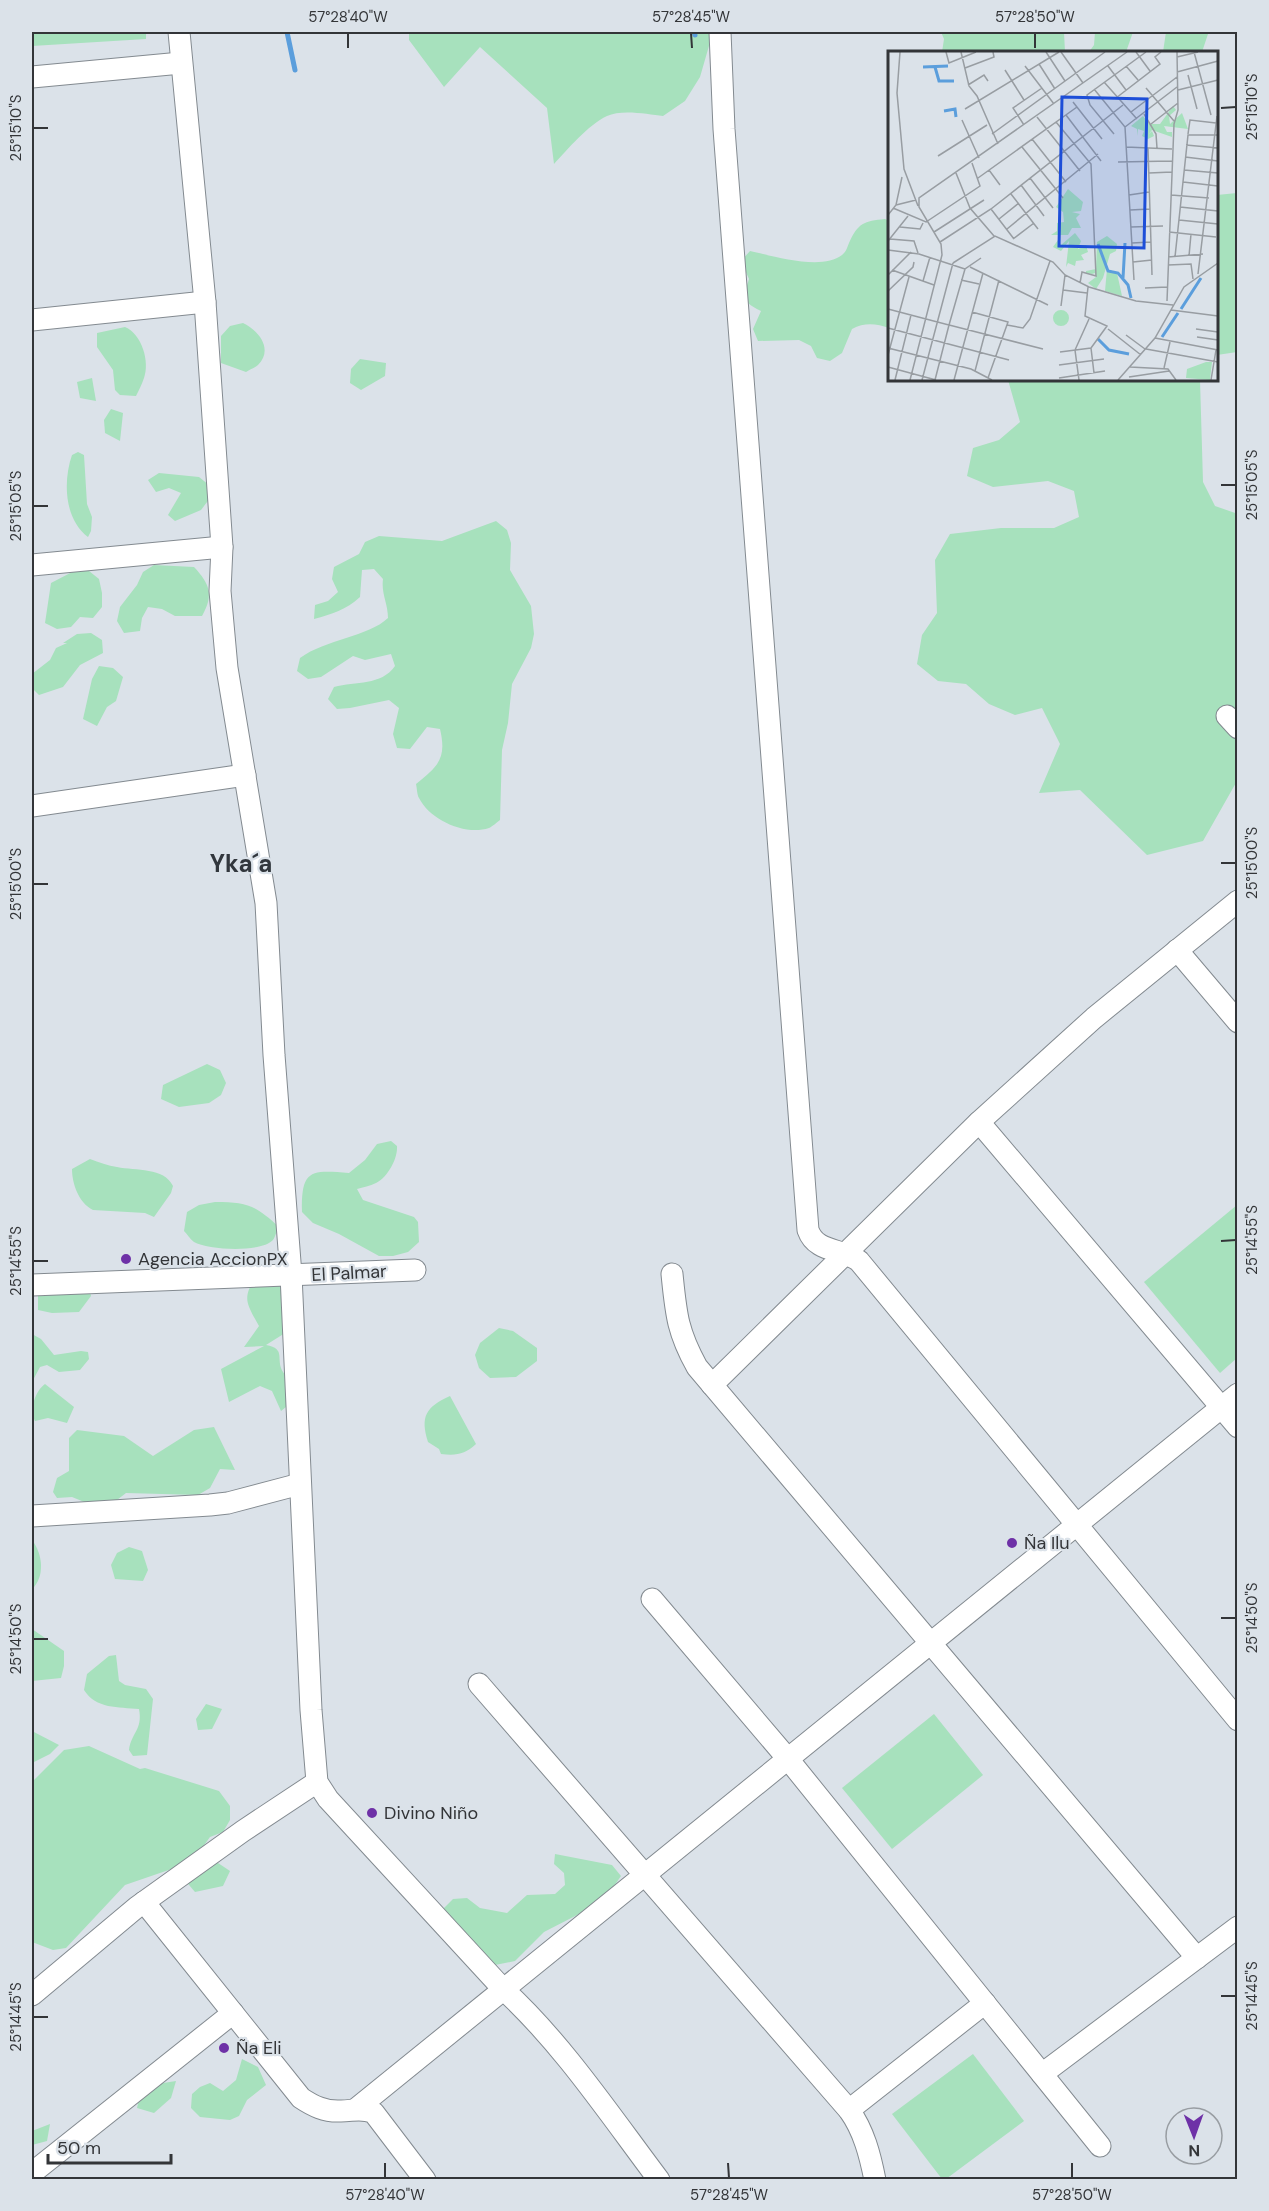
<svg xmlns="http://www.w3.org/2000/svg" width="1269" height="2211" font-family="'DM Sans',sans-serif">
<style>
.green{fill:#a7e1bd}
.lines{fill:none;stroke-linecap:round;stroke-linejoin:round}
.stream{stroke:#5b9edc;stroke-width:5}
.minor-casing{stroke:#838a90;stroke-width:23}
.minor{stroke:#fff;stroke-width:21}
.ticks{fill:none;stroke:#333538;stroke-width:2}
.poi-dot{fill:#6e31a7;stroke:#dbe2e9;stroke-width:2}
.labels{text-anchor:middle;stroke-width:4.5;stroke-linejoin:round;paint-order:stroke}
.poi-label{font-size:18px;fill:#333538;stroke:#dbe2e9;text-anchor:start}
.street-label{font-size:18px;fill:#333538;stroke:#dbe2e9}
.district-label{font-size:24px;font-weight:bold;fill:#32373d;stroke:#dbe2e9}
.inset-river{fill:none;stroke:#5b9edc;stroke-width:3}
.inset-road{fill:none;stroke:#989da2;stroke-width:1.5}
.view{fill:#1d4ed8;fill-opacity:0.15;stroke:#1d4ed8;stroke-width:3}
.inset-edge{fill:none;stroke:#333538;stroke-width:3}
.neatline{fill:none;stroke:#333538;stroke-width:2}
.ticks-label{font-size:15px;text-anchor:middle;fill:#333538}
</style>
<rect width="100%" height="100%" fill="#dbe2e9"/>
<g class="green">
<polygon points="32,32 146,32 146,39 32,46"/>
<path d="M409 32H713L700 77 685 101 663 116C648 114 621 109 607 116 588 125 568 149 554 164L547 108 480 47 444 87 409 40Z"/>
<polygon points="941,32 1064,32 1065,52 942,52 944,39"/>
<polygon points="1095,32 1133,32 1126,52 1089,52 1094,45"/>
<polygon points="1166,32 1208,32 1208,34 1202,52 1163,52"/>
<polygon points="1237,193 1237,352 1217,355 1217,195"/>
<path d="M885 219 889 221V328C877 324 865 322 852 329L842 353 830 361 817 358 811 346 799 340 758 341 753 329 761 311C742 302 743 298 749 279L741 261 750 251C773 256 822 271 842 255 846 252 847 248 849 243 858 223 864 221 885 219Z"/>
<path d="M243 323C258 330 274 349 258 365 256 367 249 370 246 372L221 363V336L230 326Z"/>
<path d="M125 327C142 334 150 362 144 378 142 384 139 390 136 396L120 395 115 390 113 370 97 347V333Z"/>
<polygon points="360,359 386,363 385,376 361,390 350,383 351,369"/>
<polygon points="92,378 96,401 80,398 77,382"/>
<polygon points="1008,380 1200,380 1203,482 1215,506 1238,514 1237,781 1203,841 1147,855 1080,790 1039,793 1060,744 1042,708 1015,715 989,704 966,684 938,681 917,664 922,635 937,613 935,560 950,534 1001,528 1054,528 1079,517 1074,491 1048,481 993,487 967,476 973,448 999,440 1020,422"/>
<polygon points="111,409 123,413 120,441 105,433 104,420"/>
<path d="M78 452 84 455 87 504 92 517 91 531 88 537C64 519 63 481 72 455Z"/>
<polygon points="159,473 199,477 209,485 210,498 201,510 175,521 168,515 181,493 169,488 156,492 148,480"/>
<path d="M496 521 507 530 511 543 510 570 531 606 534 634 531 648 512 684 508 723 502 750 500 820C497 822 492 827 489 828 465 836 430 820 419 798 417 795 417 788 416 784 438 766 447 759 440 729L427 727 410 749 397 748 393 734 399 708 389 700 350 708 337 709 328 699 334 687C356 681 381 686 395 666L391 654 365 660 353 656 321 677 308 679 297 671 300 658C326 639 368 637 388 618 388 603 381 594 383 579L374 569 362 570 360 597C346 610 332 614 314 619L315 605 328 601 338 592 332 579 334 567 359 554 365 542 379 536 442 541Z"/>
<path d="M154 565 194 567C210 584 214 595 202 616H175L162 609 148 607 142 618 140 631 124 633 117 621 120 607 137 585 143 572Z"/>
<polygon points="76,570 89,571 99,579 102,593 102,607 93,618 80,617 71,627 57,629 45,623 51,583"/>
<polygon points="91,633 102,640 103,653 80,665 63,687 39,695 32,688 32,674 50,660 56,648 67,643 63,643 77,634"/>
<polygon points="99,666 113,668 123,677 116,701 107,707 97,726 83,719 92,679"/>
<polygon points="207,1064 220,1070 226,1083 221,1095 209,1103 179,1107 161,1099 163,1085"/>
<path d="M391 1141 397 1146C398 1158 388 1177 376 1183 370 1186 363 1187 357 1189L363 1200 414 1217 418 1222 419 1242 408 1252 393 1256H379L339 1234 313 1223 302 1212C301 1169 311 1170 349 1173L365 1160 377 1144Z"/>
<path d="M90 1159C99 1162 108 1166 117 1167 136 1171 164 1167 173 1186L171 1193 154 1217 145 1213 93 1210C79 1203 72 1184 72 1169Z"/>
<path d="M215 1202C247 1202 255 1205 279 1227 277 1230 275 1237 273 1240 261 1253 208 1250 194 1242 190 1239 187 1234 184 1231L187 1212 199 1205Z"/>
<polygon points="1237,1205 1237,1358 1220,1373 1144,1282"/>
<path d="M258 1271 281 1285 301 1323 266 1345C287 1349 275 1359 283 1372 285 1376 294 1381 298 1385L296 1399 281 1411 272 1391 260 1386 229 1402 221 1369 264 1346 244 1347 259 1326C244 1299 243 1299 258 1271Z"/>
<polygon points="88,1282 91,1296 79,1312 52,1313 38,1310 38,1290"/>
<polygon points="499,1328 513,1331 537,1348 537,1361 516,1377 490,1378 479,1368 475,1355 480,1343"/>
<polygon points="32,1334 41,1339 54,1355 81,1351 88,1352 89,1359 80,1370 59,1372 47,1365 40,1367 32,1382"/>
<path d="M45 1384 74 1407 67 1423 48 1418 35 1421C29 1410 35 1391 45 1384Z"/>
<path d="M450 1396 476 1444C465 1454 457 1456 441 1454L439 1449 428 1442C420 1416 426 1407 450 1396Z"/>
<polygon points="214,1427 235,1470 220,1469 210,1488 198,1495 126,1493 104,1510 72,1497 57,1498 53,1492 57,1478 69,1471 69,1438 77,1430 124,1436 153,1456 194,1430"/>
<path d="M32 1540C43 1554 45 1577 32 1589Z"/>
<polygon points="129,1547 142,1551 148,1570 143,1581 115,1579 111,1565 117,1553"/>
<polygon points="32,1629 64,1651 64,1666 61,1678 32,1681"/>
<path d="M116 1655 119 1681 125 1685 146 1689 153 1699 147 1755 133 1756 129 1750C131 1733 143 1730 139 1709 118 1707 96 1709 84 1690L87 1674 109 1656Z"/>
<polygon points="206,1704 222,1709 212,1729 198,1730 196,1719"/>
<polygon points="934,1714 983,1775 892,1849 842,1788"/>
<polygon points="32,1731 59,1745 50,1754 32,1763"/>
<polygon points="89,1746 140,1769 145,1768 219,1791 230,1806 230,1820 223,1832 210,1837 192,1862 125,1885 66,1948 53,1950 32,1942 32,1782 64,1750"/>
<polygon points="555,1854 612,1865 621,1876 612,1889 602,1898 579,1914 544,1932 515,1961 490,1966 443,1909 453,1899 467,1898 480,1908 507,1913 527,1895 555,1894 565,1885 564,1873 554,1864"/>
<polygon points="215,1861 230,1871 223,1886 195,1892 184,1879"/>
<polygon points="973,2054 1024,2121 946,2179 942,2179 892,2114"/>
<polygon points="242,2059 258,2067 266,2085 247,2100 239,2116 230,2120 200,2117 191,2108 192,2094 200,2087 210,2083 223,2091 236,2080"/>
<polygon points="176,2081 171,2098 154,2113 137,2108 140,2095 157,2084"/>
<polygon points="50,2124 47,2141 32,2145 32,2131"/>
</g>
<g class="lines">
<g class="stream">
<polyline points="287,32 295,70"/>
<polyline points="694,32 695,35"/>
</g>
<g class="minor-casing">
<g id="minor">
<path d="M179 32 205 302 222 547 220 591 227 668 266 903 274 1055 291 1275 311 1710 317 1782 328 1799 503 1989C562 2043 610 2115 659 2180"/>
<path d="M720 32 724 129 808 1230C816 1253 842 1248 859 1261L1238 1720"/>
<polyline points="32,77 181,63"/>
<polyline points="32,320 205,302"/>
<polyline points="32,565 222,547"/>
<polyline points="1227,716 1238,728"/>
<polyline points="32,806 245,775"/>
<polyline points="1177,950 1238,1022"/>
<polyline points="979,1122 1238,1427"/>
<path d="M672 1274C676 1313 677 1331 697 1367L1197 1958"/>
<polyline points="32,1285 415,1270"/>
<polyline points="712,1385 979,1122 1094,1018 1238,901"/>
<polyline points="32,1516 210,1505 228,1503 300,1484"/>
<polyline points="652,1599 788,1759 1100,2146"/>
<path d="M479 1684 849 2110C864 2131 870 2155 875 2180"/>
<path d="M144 1902 301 2098C313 2106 325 2112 341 2111 353 2111 363 2107 374 2113L425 2180"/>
<polyline points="32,1995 137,1907 243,1831 317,1782"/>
<polyline points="1042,2074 1238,1927"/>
<polyline points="356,2109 1238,1394"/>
<polyline points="849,2110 985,2003"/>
<polyline points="32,2173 233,2013"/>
</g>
</g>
<use href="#minor" class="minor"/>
</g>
<path class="ticks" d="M348 33V48M691 33 692 48M1035 33V48M1221 108 1236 107M33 128H48M1221 485H1236M33 506H48M1221 863H1236M33 884H48M1221 1241 1236 1240M33 1261H48M1221 1618H1236M33 1639H48M1221 1996H1236M33 2017H48M385 2163V2178M728 2163 729 2178M1072 2163V2178"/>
<g class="poi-dot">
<circle cx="126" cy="1259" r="6"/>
<circle cx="1012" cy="1543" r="6"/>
<circle cx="372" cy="1813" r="6"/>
<circle cx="224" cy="2048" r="6"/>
</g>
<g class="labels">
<g class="poi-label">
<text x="138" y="1265">Agencia AccionPX</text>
<text x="1024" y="1549">Ña Ilu</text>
<text x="384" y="1819">Divino Niño</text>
<text x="236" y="2054">Ña Eli</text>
</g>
<g class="street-label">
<text transform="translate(349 1273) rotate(-3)" y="6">El Palmar</text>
</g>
<g class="district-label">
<text x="241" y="872">Yka´a</text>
</g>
</g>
<g transform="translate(888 51)">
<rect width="330" height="330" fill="#dbe2e9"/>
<path d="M285 55 288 59 281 65 282 73 294 62 300 78 276 75 279 81H284V86L264 79 261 83 264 80 266 85 260 88 254 85 256 80 250 78V85L249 78 243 75 255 65 262 73H272ZM180 138 195 151 193 160 184 161 192 163 188 167 193 177H184L180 184H163L169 180V172L176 171 175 161 168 156ZM187 182 193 190 190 198 198 194 200 201 193 204 196 209 188 210 187 215 180 212 178 216 181 190 173 200 165 196 170 189 173 194ZM219 185 229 193 228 200 222 203 215 227 208 238 200 232 208 226 207 222 204 223 198 222V220L208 218 209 191ZM219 218 229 222 234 245 217 240ZM165 267a8 8 0 1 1 16 0a8 8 0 1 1-16 0ZM318 311H324L322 329 298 327 299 318Z" fill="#a7e1bd"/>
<path class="inset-river" d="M35 16 60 15M47 16 51 30H66M56 60 67 58 68 66M210 193 220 220 230 222 240 234 243 247M235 227 237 192M293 258 313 227M274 286 290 262M210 288 221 299 241 303"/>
<path class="inset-road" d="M12 1 9 42 16 118 30 155M58 1 61 12 88 1M73 1 81 35 89 45 110 93M158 1 177 30M173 1 195 32M248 1 262 20M306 1 323 64M289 6 310 1M151 13 167 38M137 15 166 53M220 15 238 39M238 15 250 29M77 17 106 6 105 1M117 19 136 49M289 21 330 10M300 24 309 58M216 31 249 68M80 34 96 24 100 30M258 37 286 70M206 38 237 76 246 229M290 39 330 29M228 47 272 13 267 6 273 1M185 51 214 88M77 58 171 1M243 61 289 26M256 63 268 83 269 97M178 64 213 110M149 66 192 120M74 69 91 107M168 71 203 113 208 225 194 221 192 232M263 73 290 52M136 74 125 57 154 37M237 76 289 36M104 83 217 1M226 83 202 54 199 44 258 1M300 83 302 69 328 72M144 88 178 131M298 94 330 97M134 96 175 147M238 96 284 98M260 97 264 224M50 105 99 74M297 106 330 110M230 111 284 110M101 119 112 134M296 119 330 122M68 122 82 157 106 185M261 122 284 121M90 127 189 56M142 127 165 157M295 131 330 135M133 134 156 165M123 143 150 178M241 144 261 141M283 144 321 147M8 154 28 149M292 156 330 160M5 157 38 171 92 135 84 112M103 158 126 188M242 159 262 158M0 164 8 154 14 126M111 168 131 152M291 169 330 173M12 176 32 178 35 172M243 176 275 175M119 178 210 103M46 181 96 149M281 181 328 186M2 188 26 190 30 202M125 188 146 172M0 190 20 165M52 191 103 158 235 54M244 192 263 191M0 199 31 203 77 218M301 205 303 183M280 206 315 203M287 206 300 84H330M93 207 77 218 61 274 155 298M245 211 264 209M65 212 107 185 165 211 177 224 201 236 248 250 285 254M280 214 303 213 305 228M82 216 160 254M4 219 46 234M310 223 329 65M0 224 23 201M73 229 91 233M35 230 42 206M200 236 197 265 219 275 203 297 206 322M257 237 279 236M175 239 199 242M0 240 25 216 26 211M279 250 286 73 290 59 289 1M173 255 177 224M0 258 38 268M283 259 330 265M84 261 120 271 100 327M38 268 61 274 47 329M119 274 135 277 142 268 162 210M0 277 121 309M220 278 253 304M308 278 330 281M238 284 257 298M309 286 330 289M267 287 330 299M0 297 83 318 104 329M258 298 330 311M172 301 203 297M0 304 21 226M171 314 216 308M0 316 48 329M242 316 280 318 288 329M276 317 282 291M87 320 111 229M241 326 281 320M171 327 217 320M7 329 23 264M22 329 54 204 53 193 31 156V147L239 1M34 329 65 212M66 329 95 222M191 329 187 299 201 268M230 329 267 287 296 236 330 212M323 329 328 299"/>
<path class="view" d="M174 46 259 48 256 197 171 195Z"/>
<rect width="330" height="330" class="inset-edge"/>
</g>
<rect width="1269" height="2211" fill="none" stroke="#dbe2e9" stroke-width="66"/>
<g transform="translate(1194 2136) rotate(179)"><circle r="28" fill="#dbe2e9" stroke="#989da2" stroke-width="1.5"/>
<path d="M0-4.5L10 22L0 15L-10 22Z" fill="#6e31a7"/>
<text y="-9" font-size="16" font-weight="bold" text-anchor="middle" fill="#333538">N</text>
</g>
<path d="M48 2154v9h123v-9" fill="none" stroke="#333538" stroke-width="3"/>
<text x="57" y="2154" font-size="18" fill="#333538" stroke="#dbe2e9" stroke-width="4.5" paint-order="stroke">50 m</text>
<rect x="33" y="33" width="1203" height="2145" class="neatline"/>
<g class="ticks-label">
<text x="348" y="22">57°28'40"W</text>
<text x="691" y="22">57°28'45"W</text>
<text x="1035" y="22">57°28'50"W</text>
<text transform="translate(1252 107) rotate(-90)" y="5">25°15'10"S</text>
<text transform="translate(16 128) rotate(-90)" y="5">25°15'10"S</text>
<text transform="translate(1252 485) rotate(-90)" y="5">25°15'05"S</text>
<text transform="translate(16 506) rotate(-90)" y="5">25°15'05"S</text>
<text transform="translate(1252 863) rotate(-90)" y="5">25°15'00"S</text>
<text transform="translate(16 884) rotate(-90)" y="5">25°15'00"S</text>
<text transform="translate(1252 1240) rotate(-90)" y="5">25°14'55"S</text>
<text transform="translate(16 1261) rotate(-90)" y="5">25°14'55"S</text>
<text transform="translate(1252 1618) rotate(-90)" y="5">25°14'50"S</text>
<text transform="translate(16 1639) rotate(-90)" y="5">25°14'50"S</text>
<text transform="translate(1252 1996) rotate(-90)" y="5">25°14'45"S</text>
<text transform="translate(16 2017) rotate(-90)" y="5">25°14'45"S</text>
<text x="385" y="2200">57°28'40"W</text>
<text x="729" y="2200">57°28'45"W</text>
<text x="1072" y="2200">57°28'50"W</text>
</g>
</svg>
